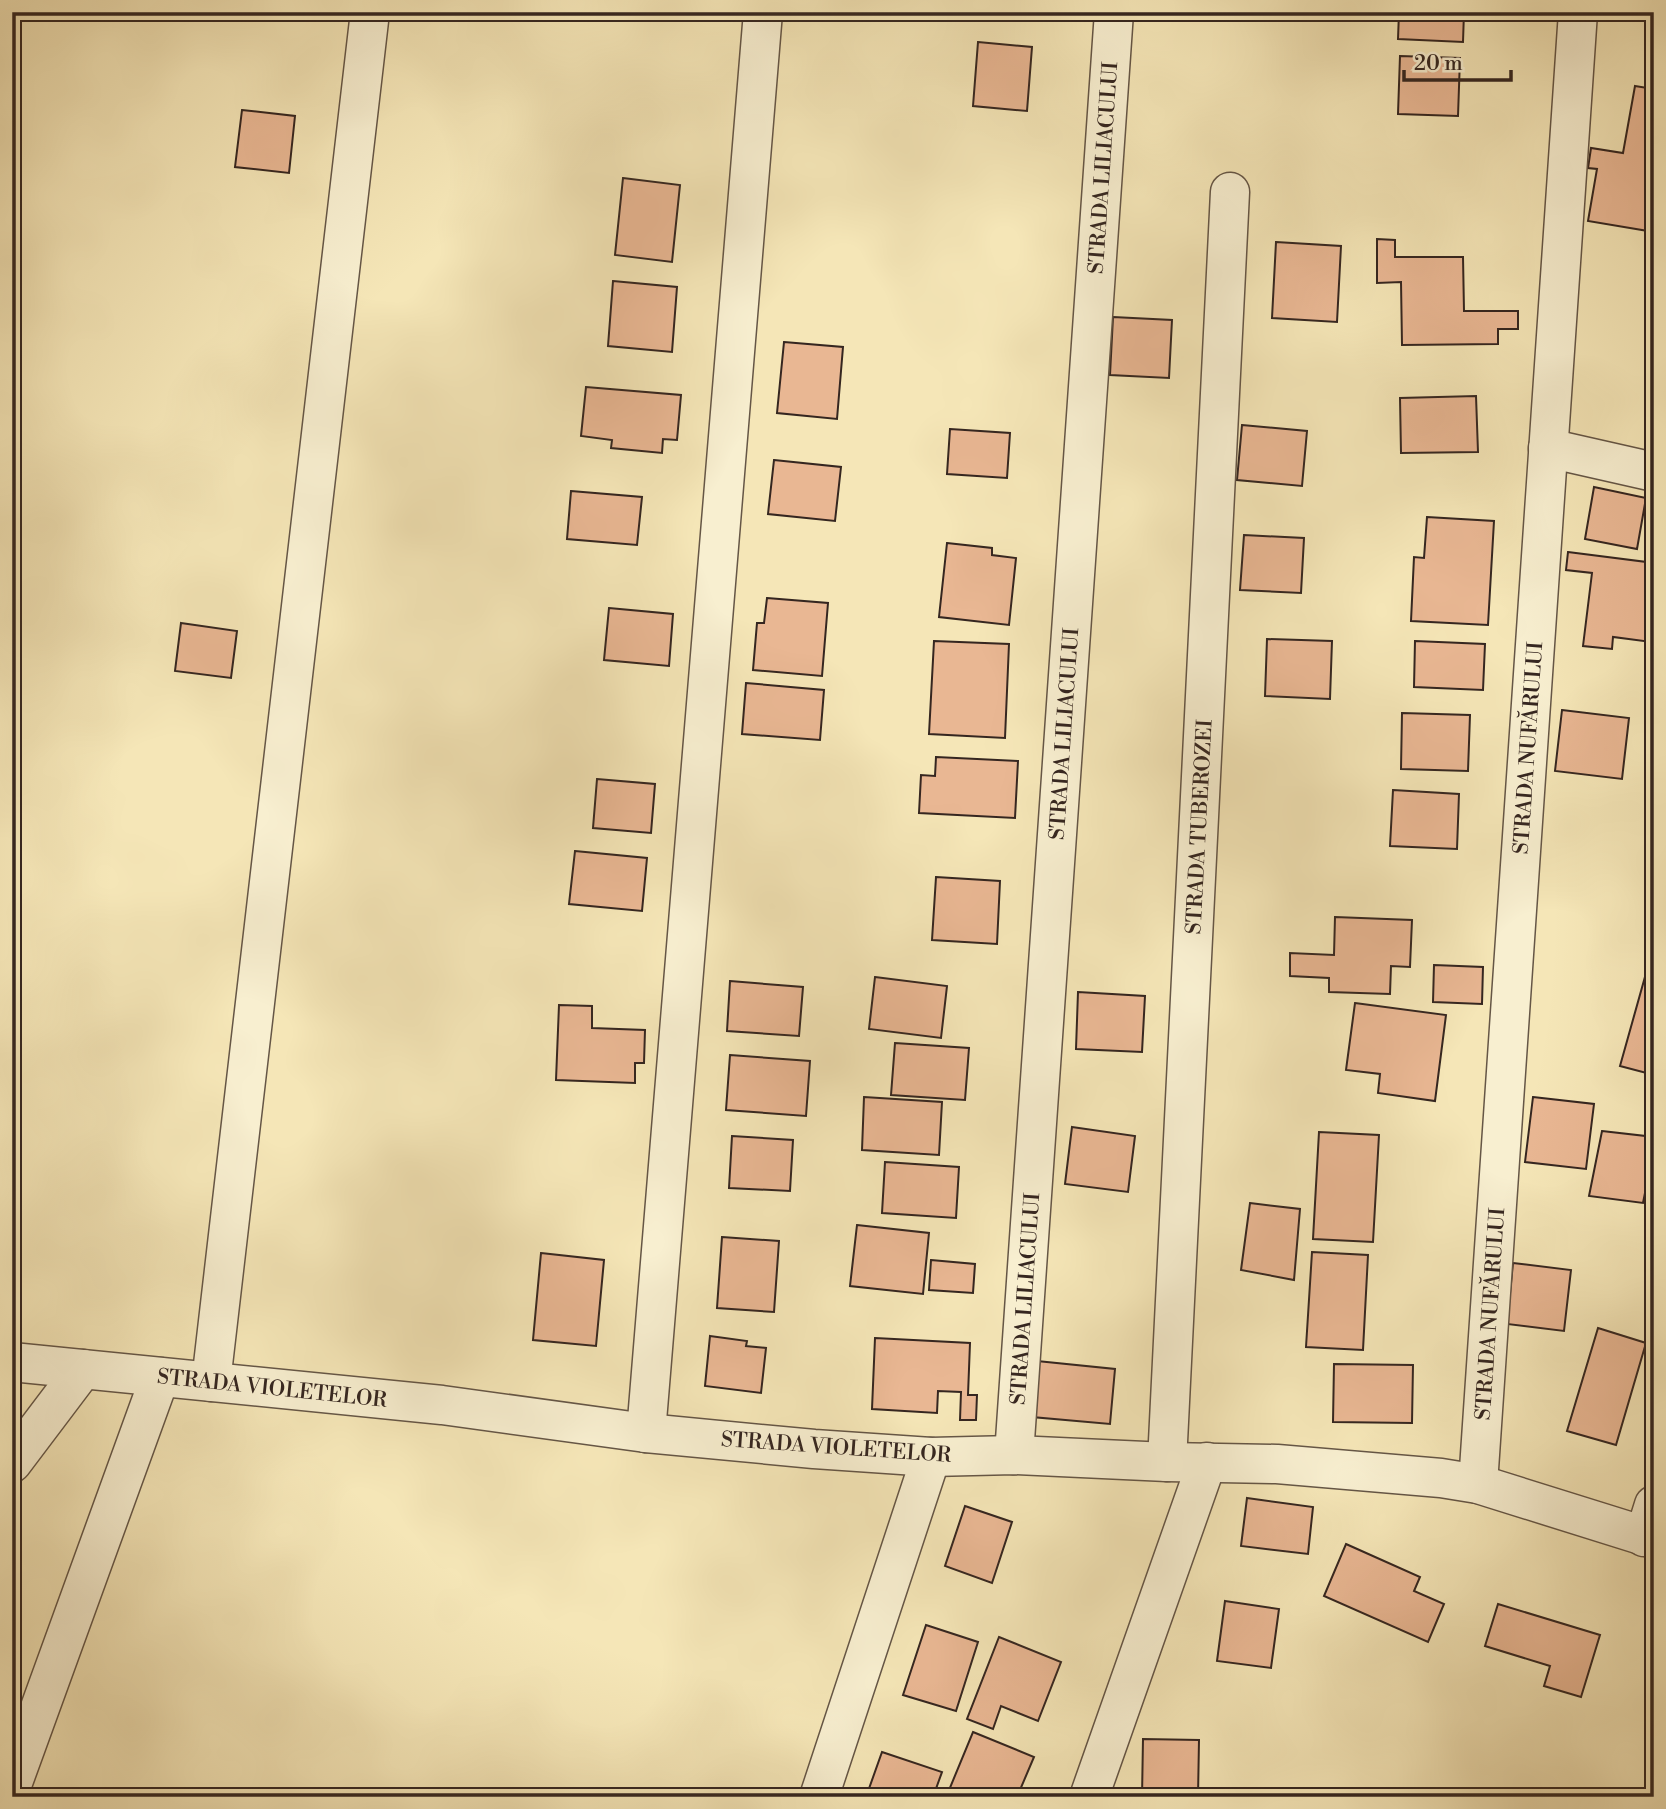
<svg xmlns="http://www.w3.org/2000/svg" width="1666" height="1809" font-family="'Libre Bodoni',serif">
<style>
.building{fill:#e9b793;stroke:#352620;stroke-width:2}
.lines{fill:none;stroke-linecap:round;stroke-linejoin:round}
.minor-casing{stroke:#655646;stroke-width:41}
.minor{stroke:#f8efd0;stroke-width:38}
.labels{text-anchor:middle;stroke-width:5;stroke-linejoin:round;paint-order:stroke}
.street-label{font-size:21px;fill:#352620;stroke:#f8efd0}
</style>
<rect width="100%" height="100%" fill="#f5e6b7"/>
<filter id="stains"><feTurbulence type="fractalNoise" baseFrequency=".00286" numOctaves="4"/><feColorMatrix values="0 0 0 0 .2 0 0 0 0 .09 0 0 0 0 .02 0 0 0 .5 -.17"/></filter>
<radialGradient id="worn" r=".72"><stop offset=".6" stop-color="#630" stop-opacity="0"/><stop offset="1" stop-color="#630" stop-opacity=".3"/></radialGradient>
<g class="building">
<polygon points="1399,12 1464,12 1463,42 1398,39"/>
<polygon points="978,42 1032,47 1027,111 973,106"/>
<polygon points="1400,56 1460,58 1458,116 1398,114"/>
<polygon points="1635,86 1654,89 1654,232 1588,221 1597,169 1588,168 1591,148 1623,153"/>
<polygon points="242,110 295,116 289,173 235,167"/>
<polygon points="623,178 680,185 672,262 615,255"/>
<polygon points="1377,239 1395,240 1395,257 1463,257 1464,311 1518,311 1518,329 1498,329 1498,344 1402,345 1401,282 1377,283"/>
<polygon points="1276,242 1341,246 1337,322 1272,318"/>
<polygon points="613,281 677,287 672,352 608,346"/>
<polygon points="1113,317 1172,320 1169,378 1110,375"/>
<polygon points="784,342 843,347 837,419 777,413"/>
<polygon points="586,387 681,395 677,440 663,439 662,453 611,448 612,440 581,436"/>
<polygon points="1476,396 1478,452 1401,453 1400,398"/>
<polygon points="1242,425 1307,431 1302,486 1237,480"/>
<polygon points="950,429 1010,433 1007,478 947,474"/>
<polygon points="774,460 841,467 835,521 768,514"/>
<polygon points="1594,487 1646,498 1637,549 1585,539"/>
<polygon points="571,491 642,497 637,545 567,539"/>
<polygon points="1427,517 1494,521 1488,625 1411,621 1414,557 1424,558"/>
<polygon points="1244,535 1304,538 1301,593 1240,590"/>
<polygon points="947,543 992,548 992,555 1016,558 1009,625 939,617"/>
<polygon points="1568,552 1654,563 1654,623 1651,642 1613,637 1612,649 1583,646 1592,573 1566,570"/>
<polygon points="767,598 828,603 822,676 753,670 757,623 764,623"/>
<polygon points="609,608 673,614 669,666 604,660"/>
<polygon points="181,623 237,631 231,678 175,671"/>
<polygon points="1267,639 1332,641 1330,699 1265,696"/>
<polygon points="934,641 1009,644 1005,738 929,734"/>
<polygon points="1415,641 1485,644 1483,690 1414,687"/>
<polygon points="746,683 824,690 820,740 742,734"/>
<polygon points="1562,710 1629,718 1622,779 1555,771"/>
<polygon points="1402,713 1470,715 1468,771 1401,769"/>
<polygon points="936,757 1018,761 1015,818 919,813 921,775 935,776"/>
<polygon points="597,779 655,784 651,833 593,828"/>
<polygon points="1393,790 1459,794 1457,849 1390,846"/>
<polygon points="575,851 647,858 642,911 569,904"/>
<polygon points="936,877 1000,881 997,944 932,940"/>
<polygon points="1335,917 1412,920 1410,967 1391,966 1390,994 1329,992 1329,978 1290,976 1290,953 1334,955"/>
<polygon points="1650,959 1654,960 1654,1075 1620,1066"/>
<polygon points="1434,965 1483,967 1482,1004 1433,1002"/>
<polygon points="875,977 947,986 941,1038 869,1029"/>
<polygon points="730,981 803,987 799,1036 727,1031"/>
<polygon points="1078,992 1145,996 1142,1052 1076,1049"/>
<polygon points="1355,1003 1446,1015 1435,1101 1378,1093 1380,1074 1346,1070"/>
<polygon points="559,1005 592,1006 592,1028 645,1030 644,1063 635,1063 635,1083 556,1080"/>
<polygon points="895,1043 969,1048 965,1100 891,1095"/>
<polygon points="730,1055 810,1061 806,1116 726,1110"/>
<polygon points="864,1097 942,1102 939,1155 862,1150"/>
<polygon points="1533,1097 1594,1104 1586,1169 1525,1162"/>
<polygon points="1072,1127 1135,1136 1128,1192 1065,1184"/>
<polygon points="1602,1131 1654,1137 1654,1148 1643,1203 1589,1196"/>
<polygon points="1319,1132 1379,1135 1373,1242 1313,1239"/>
<polygon points="732,1136 793,1140 790,1191 729,1188"/>
<polygon points="885,1162 959,1167 956,1218 882,1213"/>
<polygon points="1250,1203 1300,1209 1294,1280 1241,1270"/>
<polygon points="857,1225 929,1233 923,1294 850,1286"/>
<polygon points="722,1237 779,1241 774,1312 717,1308"/>
<polygon points="1312,1252 1368,1255 1363,1350 1306,1347"/>
<polygon points="541,1253 604,1260 596,1346 533,1340"/>
<polygon points="931,1260 975,1264 973,1293 929,1290"/>
<polygon points="1513,1263 1571,1270 1564,1331 1507,1324"/>
<polygon points="1598,1328 1646,1343 1616,1445 1567,1431"/>
<polygon points="710,1336 747,1341 746,1346 766,1348 761,1393 705,1386"/>
<polygon points="875,1338 970,1343 968,1395 977,1395 976,1420 960,1420 961,1392 938,1391 937,1413 872,1409"/>
<polygon points="1037,1361 1115,1369 1110,1424 1032,1417"/>
<polygon points="1334,1364 1413,1365 1412,1423 1333,1422"/>
<polygon points="1247,1498 1313,1507 1308,1554 1241,1546"/>
<polygon points="965,1506 1012,1522 992,1583 945,1566"/>
<polygon points="1346,1544 1420,1577 1414,1591 1444,1604 1428,1642 1324,1596"/>
<polygon points="1225,1601 1279,1609 1271,1668 1217,1661"/>
<polygon points="1498,1604 1600,1635 1581,1697 1544,1686 1550,1666 1485,1646"/>
<polygon points="926,1625 978,1642 956,1711 903,1695"/>
<polygon points="999,1637 1061,1662 1038,1721 1001,1706 993,1729 967,1719"/>
<polygon points="973,1732 1034,1757 1017,1797 952,1797 947,1795"/>
<polygon points="1143,1739 1199,1740 1198,1797 1142,1797"/>
<polygon points="882,1752 942,1772 933,1797 866,1797"/>
</g>
<g class="lines">
<g class="minor-casing">
<g id="minor">
<polyline points="1548,448 1654,472"/>
<polyline points="12,1362 442,1405 646,1433 814,1449 931,1457 1014,1455 1167,1462 1277,1464 1441,1478 1478,1484 1654,1539"/>
<polyline points="211,1382 370,12"/>
<polyline points="646,1433 763,12"/>
<polyline points="1014,1455 1114,12"/>
<polyline points="1167,1462 1230,192"/>
<polyline points="12,1463 83,1369"/>
<polyline points="1478,1484 1578,12"/>
<polyline points="1644,1537 1654,1505"/>
<polyline points="12,1785 160,1377"/>
<polyline points="819,1797 931,1457"/>
<polyline points="1089,1797 1207,1462"/>
</g>
</g>
<use href="#minor" class="minor"/>
</g>
<g class="labels">
<g class="street-label">
<text transform="translate(1103 168) rotate(-86)" y="7">STRADA LILIACULUI</text>
<text transform="translate(1064 734) rotate(-86)" y="7">STRADA LILIACULUI</text>
<text transform="translate(1528 748) rotate(-86)" y="7">STRADA NUFĂRULUI</text>
<text transform="translate(1199 827) rotate(-87)" y="7">STRADA TUBEROZEI</text>
<text transform="translate(1025 1299) rotate(-86)" y="7">STRADA LILIACULUI</text>
<text transform="translate(1490 1314) rotate(-86)" y="7">STRADA NUFĂRULUI</text>
<text transform="translate(272 1388) rotate(6)" y="7">STRADA VIOLETELOR</text>
<text transform="translate(836 1447) rotate(4)" y="7">STRADA VIOLETELOR</text>
</g>
</g>
<rect width="1666" height="1809" fill="none" stroke="#f5e6b7" stroke-width="42"/>
<rect x="14" y="14" width="1638" height="1781" fill="none" stroke="#352620" stroke-width="3.5"/>
<rect x="21" y="21" width="1624" height="1767" fill="none" stroke="#352620" stroke-width="2"/>
<path d="M1404 70v10h107v-10" fill="none" stroke="#352620" stroke-width="3.5"/>
<text x="1414" y="70" font-size="21" fill="#352620" stroke="#f8efd0" stroke-width="5" paint-order="stroke">20 m</text>
<rect width="100%" height="100%" filter="url(#stains)"/>
<rect width="100%" height="100%" fill="url(#worn)"/>
</svg>
